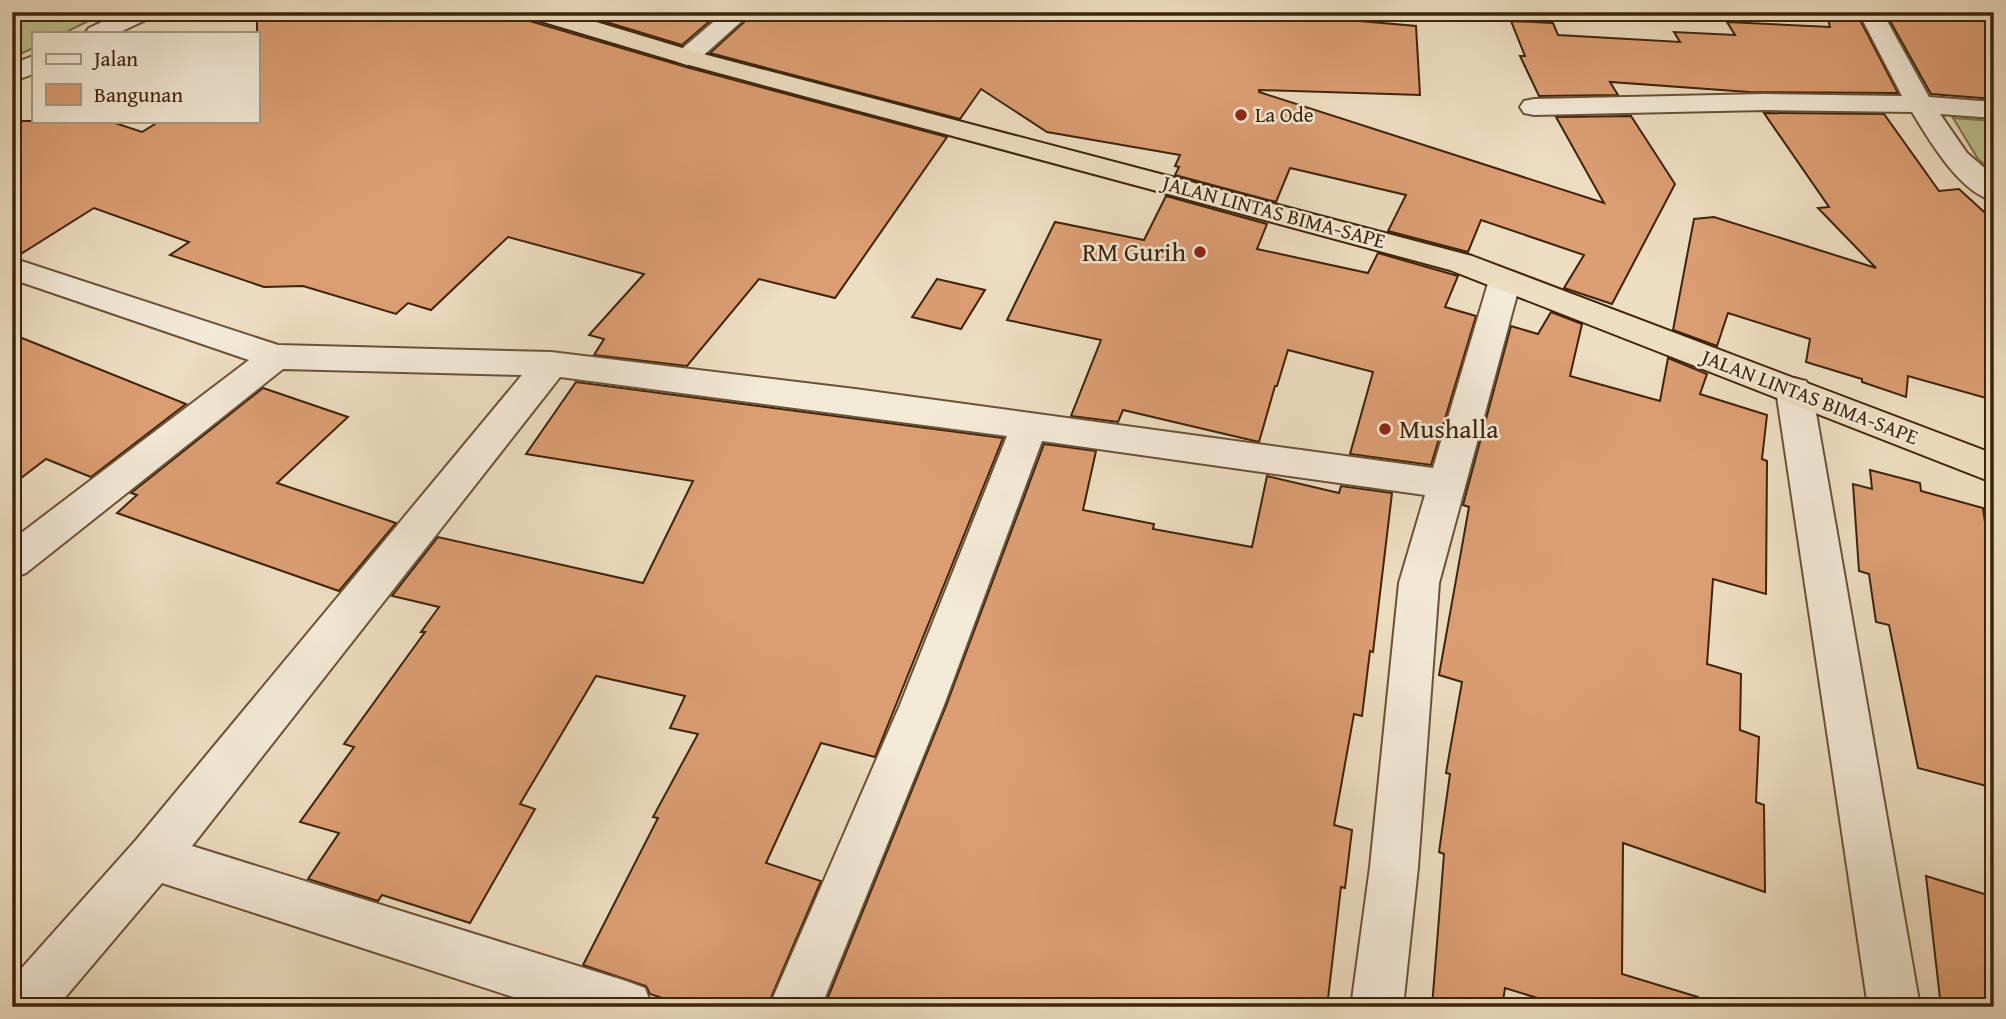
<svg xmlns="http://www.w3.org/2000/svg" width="2006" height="1019" font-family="'Gentium Book Plus',serif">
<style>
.green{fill:#bdc090;stroke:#7e724c;stroke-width:2}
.building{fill:#dc9d73;stroke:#3e2309;stroke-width:2}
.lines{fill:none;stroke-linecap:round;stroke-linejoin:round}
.minor-casing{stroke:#6a5237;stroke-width:4}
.tertiary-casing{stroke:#6a5237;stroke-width:4}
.trunk-casing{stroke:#3e2309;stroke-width:4}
.minor{fill:#f3e9d7;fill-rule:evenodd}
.tertiary{fill:#f3e9d7;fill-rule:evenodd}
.trunk{fill:#edddc1;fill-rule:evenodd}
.poi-dot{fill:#8f2418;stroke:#f3e9d7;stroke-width:2.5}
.labels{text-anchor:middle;stroke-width:5;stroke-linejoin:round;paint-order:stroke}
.far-poi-label{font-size:21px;fill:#3e2309;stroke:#f3e9d7;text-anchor:start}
.far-street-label{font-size:21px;fill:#3e2309;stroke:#f3e9d7}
.poi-label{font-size:26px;fill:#3e2309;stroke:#f3e9d7;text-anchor:end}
</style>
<rect width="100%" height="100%" fill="#edddc1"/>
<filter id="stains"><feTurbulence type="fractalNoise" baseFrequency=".00286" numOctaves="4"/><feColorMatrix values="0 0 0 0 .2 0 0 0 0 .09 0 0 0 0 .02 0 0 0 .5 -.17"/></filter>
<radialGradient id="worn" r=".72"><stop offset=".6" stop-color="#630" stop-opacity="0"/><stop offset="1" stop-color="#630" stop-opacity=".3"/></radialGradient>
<g class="green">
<polygon points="12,12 107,12 64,33 33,33 33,48 12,58"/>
<polygon points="1953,118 1994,121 1994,172 1978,159"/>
</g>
<g class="building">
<polygon points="257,12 522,12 526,20 686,67 947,137 835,298 759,279 687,366 594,355 604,339 589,335 644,274 508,237 431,310 408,303 396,314 303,286 264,287 170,255 189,242 94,208 16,257 12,256 12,121 109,121 142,132 160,121 257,121"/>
<polygon points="573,12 709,12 718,14 682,45"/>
<polygon points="755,12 1327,12 1326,18 1416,26 1420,95 1259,90 1259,92 1604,203 1556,117 1631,116 1675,184 1612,304 1564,288 1584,255 1481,220 1468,252 1388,231 1406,195 1290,168 1276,202 1175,175 1179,167 1175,166 1180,155 1047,132 981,89 960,119 710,53"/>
<polygon points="1826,12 1863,12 1860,20 1898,93 1749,92 1610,82 1618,95 1539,96 1520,56 1525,56 1511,21 1553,23 1558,35 1680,42 1674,32 1735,35 1727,22 1830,27"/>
<polygon points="1885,12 1994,12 1994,99 1931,94"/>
<polygon points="1764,113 1884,114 1939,191 1959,189 1994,221 1994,296 1987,290 1993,400 1908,376 1906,397 1862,382 1862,379 1806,362 1810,339 1728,313 1717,346 1673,330 1694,219 1714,217 1876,268 1818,208 1829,207"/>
<polygon points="1166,196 1267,224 1257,249 1368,273 1378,253 1458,276 1445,307 1476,316 1431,465 1350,454 1373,372 1288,350 1277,386 1275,386 1259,442 1123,410 1118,422 1071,416 1101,340 1007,320 1055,222 1144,240"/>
<polygon points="937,279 985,290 961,329 912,317"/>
<polygon points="1551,312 1582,324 1570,376 1660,401 1668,358 1707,374 1700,394 1767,415 1762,459 1767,461 1766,594 1713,579 1707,664 1741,674 1740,730 1759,737 1756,802 1764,805 1765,892 1623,843 1622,974 1698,997 1697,1007 1566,1007 1505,988 1502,1007 1432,1007 1444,854 1439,852 1450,774 1446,773 1462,682 1439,675 1469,507 1463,505 1511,326 1538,334"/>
<polygon points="12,334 186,404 91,477 46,459 12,485"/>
<polygon points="576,382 1003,438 875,757 821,743 766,863 821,881 767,1007 689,1007 650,994 646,986 583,965 658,818 653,817 698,734 670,728 685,696 596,676 520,804 535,809 470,923 382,895 378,901 308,879 339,833 300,822 354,747 344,744 425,632 421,632 439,607 392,596 438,537 643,583 693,481 526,454"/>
<polygon points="263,388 348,417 277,483 396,523 339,591 117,513 137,495 131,493"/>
<polygon points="1044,444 1096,451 1083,510 1154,524 1153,529 1252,547 1267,476 1339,493 1341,486 1392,493 1373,652 1370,651 1362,716 1354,714 1334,825 1352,830 1345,888 1341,887 1327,1007 824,1007 946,706"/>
<polygon points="1870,470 1920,483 1921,491 1983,508 1985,522 1994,524 1994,788 1918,768 1889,625 1876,622 1869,574 1859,571 1853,484 1872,489"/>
<polygon points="1926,876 1994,897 1994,1007 1941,1007"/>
</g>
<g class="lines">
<g class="minor-casing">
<g id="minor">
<polygon points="725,12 752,12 696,62 687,65 678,62 674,57 678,52"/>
<path d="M1877 12 1883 14 1886 19 1929 97 1994 102V118L1940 114 1967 153 1994 176V201C1959 192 1930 141 1912 112L1764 110 1534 115 1524 113 1520 107 1524 101 1534 99 1764 94 1902 96 1862 19 1865 14Z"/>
<polygon points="12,258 278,345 551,352 855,389 1433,468 1489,280 1494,273 1505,270 1516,273 1521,280 1439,583 1418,867 1403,1007 1351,1007 1370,867 1399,583 1425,495 1042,441 944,705 821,1007 769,1007 900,705 1007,436 560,377 192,846 626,981 645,988 652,1007 544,1007 162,883 57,1007 12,1007 12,979 136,840 522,375 283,369 26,573 12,578 12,540 249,360 12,279"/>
</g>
</g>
<g class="tertiary-casing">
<g id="tertiary">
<polygon points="123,12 155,12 152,17 118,33 85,33 89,28"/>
<polygon points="33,56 33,74 12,82 12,64"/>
<polygon points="1794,378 1806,381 1812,390 1920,1007 1868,1007 1776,390 1782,381"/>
</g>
</g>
<g class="trunk-casing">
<polygon id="trunk" points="524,12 563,12 696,52 1472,256 1994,454 1994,483 1450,270 678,62 527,17"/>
</g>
<use href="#minor" class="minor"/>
<use href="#tertiary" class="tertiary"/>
<use href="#trunk" class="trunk"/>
</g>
<g class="poi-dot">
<circle cx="1241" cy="115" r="7"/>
<circle cx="1200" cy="252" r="7"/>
<circle cx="1385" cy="429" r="7"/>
</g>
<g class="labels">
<g class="far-poi-label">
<text x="1255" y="122">La Ode</text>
</g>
<g class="far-street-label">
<text transform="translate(1274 212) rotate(15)" y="7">JALAN LINTAS BIMA-SAPE</text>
<text transform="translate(1810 397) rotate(21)" y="7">JALAN LINTAS BIMA-SAPE</text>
</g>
<g class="poi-label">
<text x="1186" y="261">RM Gurih</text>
<text x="1399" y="438" text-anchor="start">Mushalla</text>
</g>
</g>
<rect width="2006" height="1019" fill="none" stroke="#edddc1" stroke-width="42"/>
<rect x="14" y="14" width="1978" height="991" fill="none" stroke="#3e2309" stroke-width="3.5"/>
<rect x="21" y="21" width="1964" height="977" fill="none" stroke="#3e2309" stroke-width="2"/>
<rect x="32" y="32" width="228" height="91" fill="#f3e9d7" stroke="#ab9a85" stroke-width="2"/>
<rect x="46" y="54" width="35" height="10" fill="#f3e9d7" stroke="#ab9a85" stroke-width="2"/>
<text x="94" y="66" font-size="21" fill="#3e2309">Jalan</text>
<rect x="46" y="84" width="35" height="21" fill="#dc9d73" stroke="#ab9a85" stroke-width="2"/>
<text x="94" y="102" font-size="21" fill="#3e2309">Bangunan</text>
<rect width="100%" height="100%" filter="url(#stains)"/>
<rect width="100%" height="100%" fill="url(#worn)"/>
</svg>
